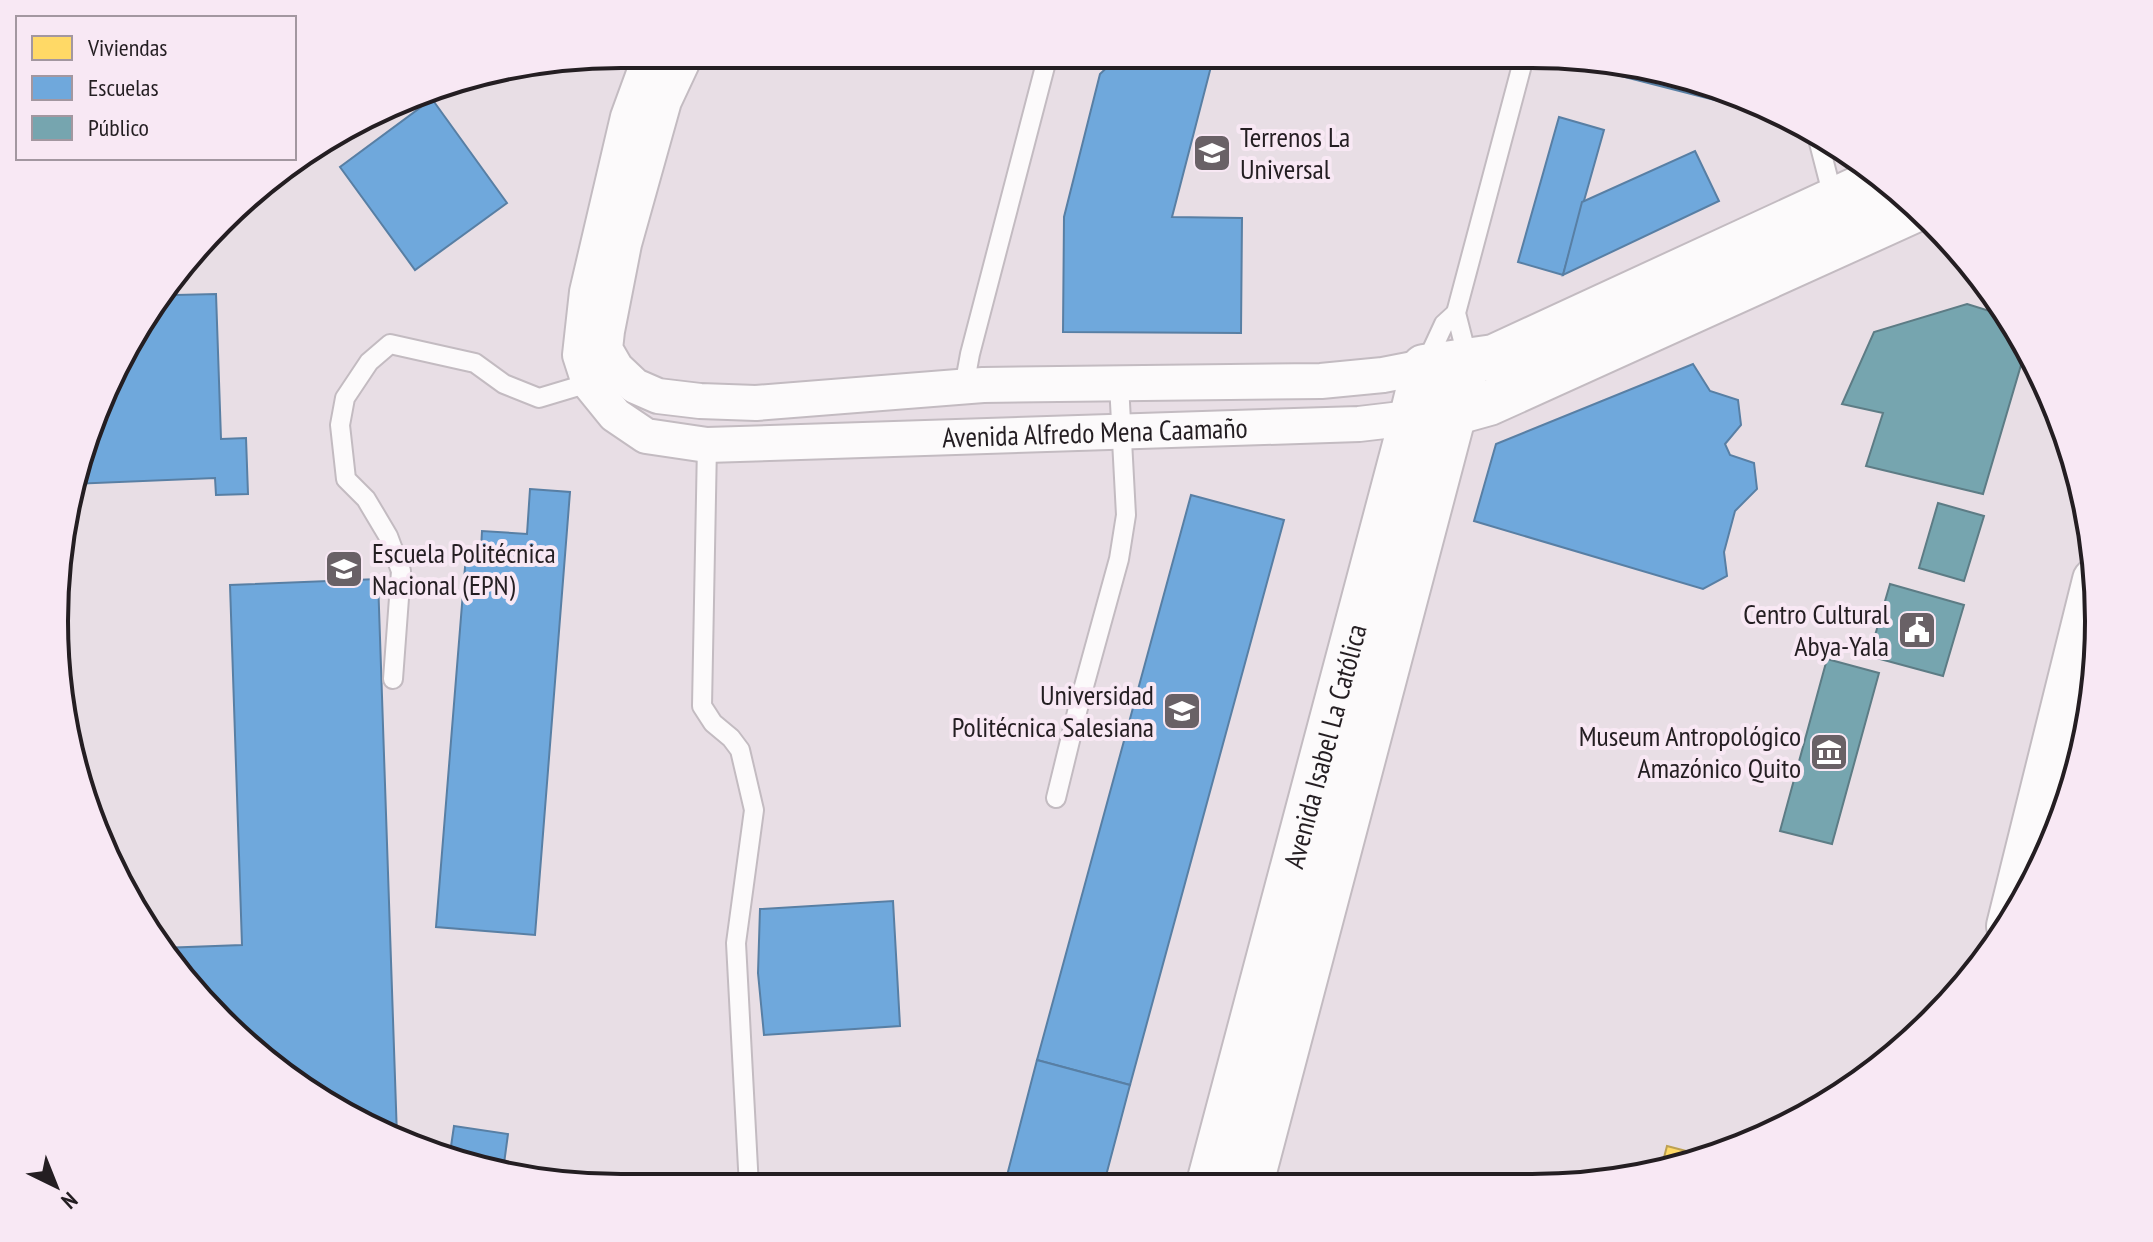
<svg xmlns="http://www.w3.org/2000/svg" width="2153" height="1242" font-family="'PT Sans Narrow',sans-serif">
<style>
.homes{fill:#ffd966;stroke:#bda152;stroke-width:2}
.schools{fill:#6fa8dc;stroke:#587fa4;stroke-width:2}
.public{fill:#76a5af;stroke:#5d7c85;stroke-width:2}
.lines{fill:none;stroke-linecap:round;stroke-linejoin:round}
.lane-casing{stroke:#c3bbc1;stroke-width:22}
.street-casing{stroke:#c3bbc1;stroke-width:38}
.secondary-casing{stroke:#c3bbc1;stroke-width:48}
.lane{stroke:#fcfafb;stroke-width:18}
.street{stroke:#fcfafb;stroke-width:34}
.secondary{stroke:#fcfafb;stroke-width:44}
.labels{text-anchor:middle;stroke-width:8;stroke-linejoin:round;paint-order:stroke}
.poi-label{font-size:28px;fill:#241e22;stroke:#f8e8f4;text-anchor:end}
.street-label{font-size:28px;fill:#241e22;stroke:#f8e8f4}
.rim{fill:none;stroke:#241e22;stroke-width:4}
</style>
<rect width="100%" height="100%" fill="#e8dee5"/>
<polygon class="homes" points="1667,1146 1713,1158 1661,1169"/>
<g class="schools">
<polygon points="1120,55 1214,55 1172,217 1242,218 1241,333 1063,332 1064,217 1100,74"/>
<polygon points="1615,64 1715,84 1752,103 1750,109 1613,74"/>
<polygon points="432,99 507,203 415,270 340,167"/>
<polygon points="1559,117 1604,130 1563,275 1518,262"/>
<polygon points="1695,151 1719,201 1563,275 1582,202"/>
<polygon points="176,278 176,295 216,294 221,439 246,438 248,494 216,495 215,478 72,484 73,474 150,306"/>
<polygon points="1693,364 1710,391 1738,400 1741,425 1725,444 1730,455 1754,463 1757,489 1735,511 1724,552 1727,576 1703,589 1474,521 1496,444"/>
<polygon points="530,489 570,492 535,935 436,927 466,555 481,550 482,531 527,534"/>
<polygon points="1191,495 1284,520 1130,1085 1037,1060"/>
<polygon points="378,579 397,1137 306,1093 171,967 162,948 242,945 230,585"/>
<polygon points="893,901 900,1026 764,1035 758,973 760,909"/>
<polygon points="1037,1060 1130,1085 1103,1187 1004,1187"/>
<polygon points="454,1126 508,1134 503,1171 449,1160"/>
</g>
<g class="public">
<polygon points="1967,304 2009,317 2026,348 1983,494 1866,466 1883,413 1842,404 1874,332"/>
<polygon points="1938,503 1984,516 1964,581 1919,568"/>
<polygon points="1890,584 1964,605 1943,676 1869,656"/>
<polygon points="1827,659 1879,673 1832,844 1780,831"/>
</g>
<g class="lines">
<g class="lane-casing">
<g id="lane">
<polyline points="1817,135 1834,201"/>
<polyline points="1468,360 1456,313 1522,65 1523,55"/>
<polyline points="1425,365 1444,324 1456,313"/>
<polyline points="964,387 970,354 1048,55"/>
<polyline points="707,445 702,706 713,723 731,738 740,750 754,810 736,943 749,1187"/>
<polyline points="393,679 401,571 388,536 366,499 346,479 340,425 345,398 369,362 390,344 475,363 504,384 539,398 589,383"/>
<polyline points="1056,798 1078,708 1119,559 1126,515 1119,384"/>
</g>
</g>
<g class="street-casing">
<g id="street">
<path id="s1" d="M651 54 628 117 587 292 580 355 589 383 615 415 646 436 707 445 1359 424 1410 418"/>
<polyline points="686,54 664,101 624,244 607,331 605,349 616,368 635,386 658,396 700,401 756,403 983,385 1321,381 1383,375 1424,367"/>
</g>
</g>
<g class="secondary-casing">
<g id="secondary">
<polyline points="1429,416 1453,413 1489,403 1919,208"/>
<polyline points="2009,926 2095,580"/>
<path id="s2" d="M1208 1187 1406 441 1424 367 1494 357 1882 178"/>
<polyline points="1250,1187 1468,360"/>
</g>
</g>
<use href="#lane" class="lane"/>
<use href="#street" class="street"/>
<use href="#secondary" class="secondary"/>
</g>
<defs>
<g id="university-square" transform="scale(2)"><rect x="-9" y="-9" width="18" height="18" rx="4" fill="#696166" stroke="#f8e8f4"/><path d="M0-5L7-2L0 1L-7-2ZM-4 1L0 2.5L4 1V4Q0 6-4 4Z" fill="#fff"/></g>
<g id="civic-square" transform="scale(2)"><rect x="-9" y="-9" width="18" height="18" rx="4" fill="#696166" stroke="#f8e8f4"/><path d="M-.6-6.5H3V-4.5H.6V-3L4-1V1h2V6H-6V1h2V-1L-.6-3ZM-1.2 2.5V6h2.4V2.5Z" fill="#fff"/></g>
<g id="museum-square" transform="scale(2)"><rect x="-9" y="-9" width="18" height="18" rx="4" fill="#696166" stroke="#f8e8f4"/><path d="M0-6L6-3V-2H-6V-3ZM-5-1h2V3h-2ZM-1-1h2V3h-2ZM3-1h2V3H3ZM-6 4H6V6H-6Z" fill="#fff"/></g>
</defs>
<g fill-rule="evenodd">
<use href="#university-square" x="1212" y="153"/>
<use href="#university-square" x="344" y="569"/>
<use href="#civic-square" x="1917" y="630"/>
<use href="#university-square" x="1182" y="711"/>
<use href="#museum-square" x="1829" y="752"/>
</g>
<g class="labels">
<g class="poi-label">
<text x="1240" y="147" text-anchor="start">Terrenos La<tspan x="1240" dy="32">Universal</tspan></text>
<text x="372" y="563" text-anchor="start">Escuela Politécnica<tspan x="372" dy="32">Nacional (EPN)</tspan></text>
<text x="1889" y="624">Centro Cultural<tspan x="1889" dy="32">Abya-Yala</tspan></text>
<text x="1154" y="705">Universidad<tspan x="1154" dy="32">Politécnica Salesiana</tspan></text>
<text x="1801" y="746">Museum Antropológico<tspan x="1801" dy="32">Amazónico Quito</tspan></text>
</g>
<g class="street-label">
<text dy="10" stroke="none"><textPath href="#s1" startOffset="868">Avenida Alfredo Mena Caamaño</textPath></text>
<text dy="10" stroke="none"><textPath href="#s2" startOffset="456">Avenida Isabel La Católica</textPath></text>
</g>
</g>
<path d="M0 0H2153V1242H0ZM621 68H1532A553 553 0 0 1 2085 621V621A553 553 0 0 1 1532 1174H621A553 553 0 0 1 68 621V621A553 553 0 0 1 621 68Z" fill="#f8e8f4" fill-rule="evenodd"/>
<path class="rim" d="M621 68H1532A553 553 0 0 1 2085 621V621A553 553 0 0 1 1532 1174H621A553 553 0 0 1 68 621V621A553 553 0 0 1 621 68Z"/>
<rect x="16" y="16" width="280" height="144" fill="#f8e8f4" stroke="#a397a0" stroke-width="2"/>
<rect x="32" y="36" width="40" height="24" fill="#ffd966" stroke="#a397a0" stroke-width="2"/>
<text x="88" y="56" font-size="24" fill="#241e22">Viviendas</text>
<rect x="32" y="76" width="40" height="24" fill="#6fa8dc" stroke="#a397a0" stroke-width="2"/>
<text x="88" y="96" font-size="24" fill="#241e22">Escuelas</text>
<rect x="32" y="116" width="40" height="24" fill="#76a5af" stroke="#a397a0" stroke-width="2"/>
<text x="88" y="136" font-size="24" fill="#241e22">Público</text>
<g transform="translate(56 1186) rotate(137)" stroke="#f8e8f4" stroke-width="6" paint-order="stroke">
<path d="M0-6L14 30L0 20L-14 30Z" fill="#241e22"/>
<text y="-12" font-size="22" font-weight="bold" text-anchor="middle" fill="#241e22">N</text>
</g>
</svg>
